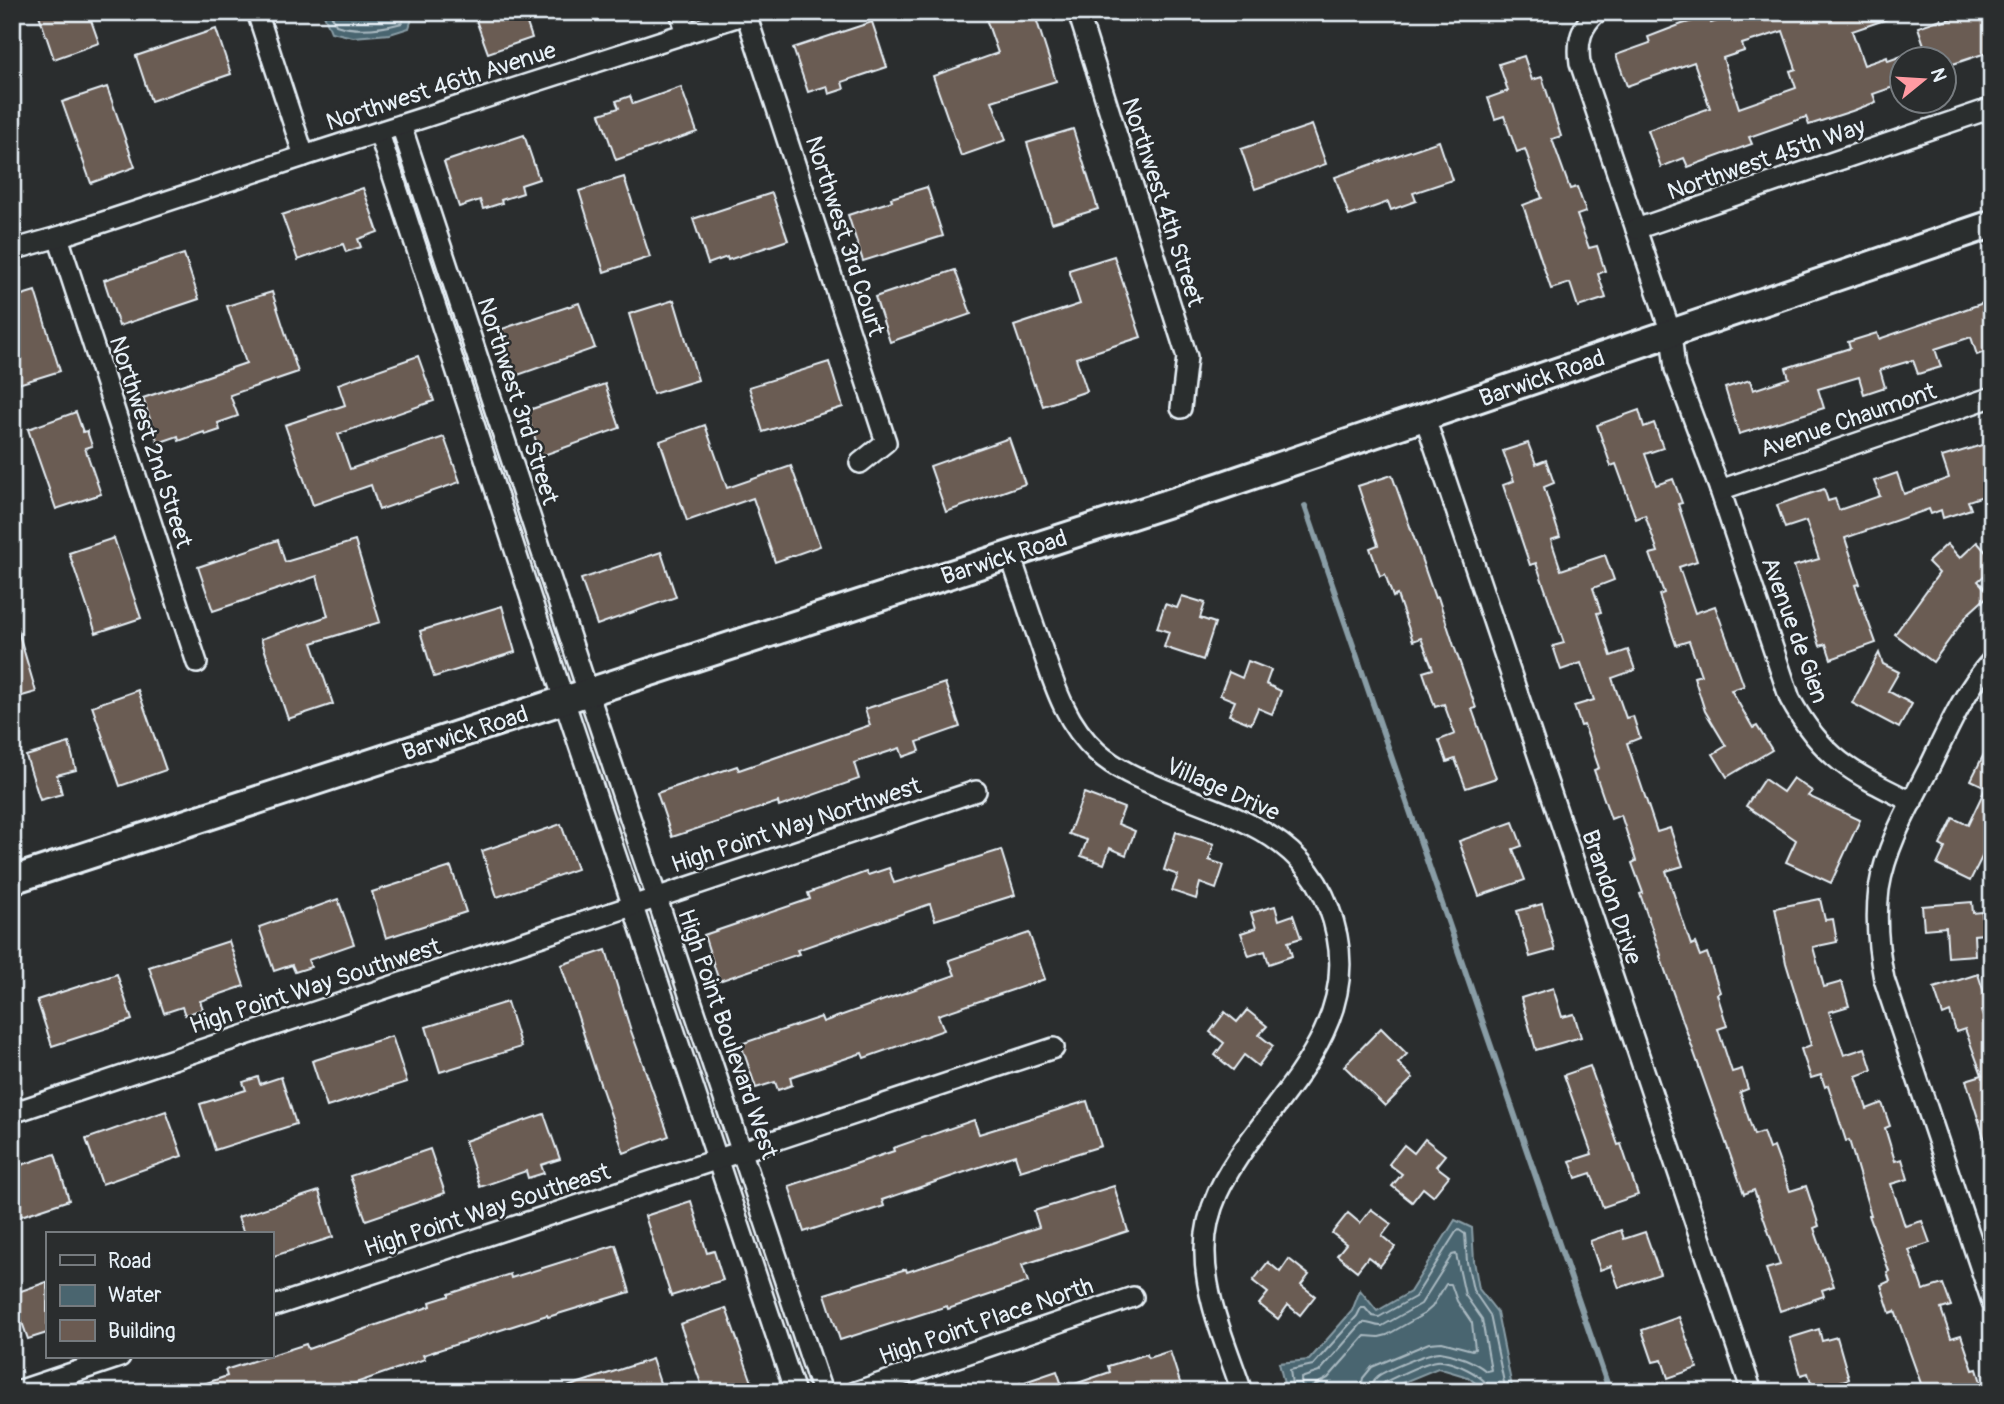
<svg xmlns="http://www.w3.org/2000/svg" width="2004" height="1404" font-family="Pangolin,sans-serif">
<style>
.water{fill:#4a656f;stroke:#899da6;stroke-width:2}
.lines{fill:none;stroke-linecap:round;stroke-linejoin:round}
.shore{stroke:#a9b9c1;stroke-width:2}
.stream{stroke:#899da6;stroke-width:6}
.building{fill:#6b5b52;stroke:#e8f1f8;stroke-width:2;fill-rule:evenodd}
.street-casing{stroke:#e8f1f8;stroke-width:24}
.secondary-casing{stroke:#e8f1f8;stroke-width:32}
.street{stroke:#2a2d2e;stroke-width:19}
.secondary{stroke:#2a2d2e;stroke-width:26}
.labels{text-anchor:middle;stroke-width:5;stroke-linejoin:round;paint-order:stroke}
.street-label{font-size:24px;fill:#e8f1f8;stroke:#2a2d2e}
</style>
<rect width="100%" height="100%" fill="#2a2d2e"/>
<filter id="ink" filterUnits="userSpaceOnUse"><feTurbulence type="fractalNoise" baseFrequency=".0143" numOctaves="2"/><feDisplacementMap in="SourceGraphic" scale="14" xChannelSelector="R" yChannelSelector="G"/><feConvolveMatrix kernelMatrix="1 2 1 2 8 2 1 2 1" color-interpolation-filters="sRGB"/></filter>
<g filter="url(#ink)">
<g class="water">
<polygon points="323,12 414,12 409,28 390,34 353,37 331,32"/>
<polygon points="1455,1220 1472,1228 1474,1261 1479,1289 1497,1312 1513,1392 1486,1392 1468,1377 1438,1368 1380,1392 1286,1392 1279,1363 1309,1360 1352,1311 1360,1290 1377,1311 1410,1292"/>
</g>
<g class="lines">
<g class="shore">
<path d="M330 12 336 25C358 32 380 29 402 23L407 12"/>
<polyline points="1293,1392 1290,1370 1313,1365 1357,1316 1361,1308 1365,1308 1372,1316 1379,1317 1415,1297 1456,1232 1459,1230 1465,1234 1467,1262 1473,1290 1490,1315 1506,1392"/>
<path d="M1302 1392 1301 1378 1319 1372 1362 1323C1368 1321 1375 1327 1382 1326L1421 1304 1452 1255 1456 1254 1465 1295 1482 1319 1491 1370 1486 1371C1474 1361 1456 1354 1440 1352 1432 1351 1383 1371 1377 1377 1372 1381 1371 1386 1371 1392"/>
<polyline points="1312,1392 1313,1386 1328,1378 1365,1336 1379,1337 1387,1335 1424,1314 1432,1307 1446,1284 1451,1284 1457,1301 1472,1323 1475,1349 1472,1350 1442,1342 1429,1343 1372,1367 1363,1378 1360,1392"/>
<path d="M1380 1392V1386L1385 1382C1398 1376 1422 1363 1436 1361 1451 1359 1488 1376 1490 1392"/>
</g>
<polyline class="stream" points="1305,506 1610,1392"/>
</g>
<g class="building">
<polygon points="38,12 88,12 99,43 54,59"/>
<polygon points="473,12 523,12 532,38 488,53"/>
<polygon points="996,12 1034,12 1056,81 992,101 1006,140 961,156 933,76 998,53 985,16"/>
<path d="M1747 12H1898L1899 15 1852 31 1864 65 1887 57 1888 61 1902 56V84L1873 94 1876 102 1852 111 1809 125 1806 117 1749 137 1752 144 1688 167 1684 158 1661 167 1648 130 1710 108 1694 62 1627 86 1616 55 1650 43 1648 37 1682 24 1708 17 1711 23ZM1783 31 1796 69 1790 71 1796 88 1739 108 1723 58 1744 51 1742 44Z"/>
<polygon points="1969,12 1992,12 1992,51 1944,67 1944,60 1929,60 1918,27 1941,19 1942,22"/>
<polygon points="872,22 887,67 842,82 844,89 829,94 827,86 808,92 793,48"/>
<polygon points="216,29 231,74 151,101 136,56"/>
<polygon points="1524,56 1532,80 1542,77 1561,136 1552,139 1570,189 1577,187 1586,212 1577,215 1589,248 1597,246 1605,271 1598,274 1606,298 1578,307 1570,283 1551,289 1523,205 1542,198 1525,149 1517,152 1504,116 1495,119 1488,98 1508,91 1499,64"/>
<polygon points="107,87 135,167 91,183 62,102"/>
<polygon points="681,87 697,132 616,160 600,114 619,108 616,101 630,96 633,104"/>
<polygon points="1312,125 1326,164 1255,189 1241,149"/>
<polygon points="1073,129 1098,209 1052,223 1027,143"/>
<polygon points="524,135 539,179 521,185 523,193 501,200 502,203 483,209 480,200 459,207 444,162"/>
<polygon points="1439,141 1452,180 1413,193 1416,201 1391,210 1388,202 1349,216 1335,177"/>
<polygon points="624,177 650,257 604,272 579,191"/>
<polygon points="927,187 943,236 863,261 848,215 892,201 891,198"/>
<polygon points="363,188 378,232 358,239 361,247 346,252 343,244 298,260 282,215"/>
<polygon points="772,193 788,240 728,260 727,257 708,264 693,219"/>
<polygon points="184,254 199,299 119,326 104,280"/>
<polygon points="1114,256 1141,337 1076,358 1087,391 1043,406 1035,384 1034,385 1014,326 1080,304 1069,270"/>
<polygon points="955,270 971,314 890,342 875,297"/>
<polygon points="35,291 60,371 12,386 12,298"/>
<polygon points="272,292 298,372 230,395 238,416 218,423 220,430 205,435 204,432 179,441 178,436 158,443 143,398 246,363 227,306"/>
<polygon points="674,300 698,380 653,394 629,314"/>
<polygon points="1992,300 1992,349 1977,355 1971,337 1935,349 1941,367 1918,374 1913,360 1880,370 1885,387 1864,394 1859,377 1818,389 1824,408 1739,434 1725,388 1750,380 1753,390 1789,378 1786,368 1850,348 1848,342 1877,333 1879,339"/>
<polygon points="579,303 595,348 515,376 499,330"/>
<polygon points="418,356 434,401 338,434 350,469 444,437 460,482 379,510 371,485 313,505 285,425 345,405 338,384"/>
<polygon points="829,362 843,407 763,432 749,387"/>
<polygon points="605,384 620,428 541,456 526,411"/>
<polygon points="1639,410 1644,427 1654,423 1663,448 1645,454 1656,485 1673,479 1682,503 1678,504 1697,561 1679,567 1695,613 1715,606 1744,686 1731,690 1753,728 1757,726 1772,750 1727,777 1713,754 1726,746 1705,711 1694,677 1701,675 1689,641 1676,645 1659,595 1664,593 1650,554 1658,552 1645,515 1636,519 1616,464 1611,466 1597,425"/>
<polygon points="76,412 83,432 87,431 92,446 85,448 101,494 56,509 28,429"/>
<polygon points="705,425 727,488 791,466 820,546 775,562 753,498 687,521 660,441"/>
<polygon points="1009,438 1025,484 946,512 930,466"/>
<polygon points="1992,442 1992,493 1968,501 1971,509 1943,518 1941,510 1931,514 1929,509 1845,538 1860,584 1855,585 1876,643 1831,659 1826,644 1820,646 1794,566 1819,559 1806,521 1785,528 1777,505 1824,489 1828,501 1835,499 1839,510 1880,496 1874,481 1897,473 1904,494 1949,478 1942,457"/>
<polygon points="1528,443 1536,464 1546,460 1554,483 1544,487 1560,537 1551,540 1561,570 1605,555 1614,580 1593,588 1601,612 1597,613 1611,656 1628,650 1635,670 1612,678 1626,718 1633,716 1640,738 1627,743 1657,832 1670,828 1683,866 1666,871 1691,945 1695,943 1700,956 1707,953 1720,992 1717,994 1727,1026 1718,1029 1732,1072 1742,1069 1748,1089 1740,1092 1754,1135 1763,1132 1769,1149 1774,1147 1790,1191 1806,1186 1819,1226 1814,1228 1834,1286 1822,1290 1824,1296 1780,1311 1766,1269 1780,1265 1754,1190 1744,1194 1660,956 1661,955 1640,894 1643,893 1632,863 1636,861 1621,815 1611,819 1594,770 1599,768 1584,725 1581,726 1574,706 1594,700 1581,663 1561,670 1553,646 1564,643 1536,563 1530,565 1503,485 1514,481 1503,451"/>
<polygon points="1392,475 1435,598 1438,597 1454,646 1476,708 1472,709 1496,778 1466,788 1455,759 1447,762 1439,740 1455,734 1444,704 1435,707 1423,672 1433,669 1421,638 1413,641 1397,595 1393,597 1385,574 1380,576 1370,548 1378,545 1358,486"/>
<polygon points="114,538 141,618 96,633 69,553"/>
<polygon points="278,540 285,562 355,541 380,622 312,643 333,704 288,719 261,639 328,616 317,576 213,611 198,567"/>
<polygon points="1977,542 1992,559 1992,569 1978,581 1990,594 1968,614 1933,662 1895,634 1939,573 1928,562 1947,544 1960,558"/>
<polygon points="661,552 676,597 597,625 581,579"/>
<polygon points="1182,596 1205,603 1200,618 1215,623 1203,660 1164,647 1169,632 1157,628 1165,604 1177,608"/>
<polygon points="502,606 515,652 434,677 420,631"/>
<polygon points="16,624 36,692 12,699 12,625"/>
<polygon points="1879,653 1883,664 1899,672 1888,691 1912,704 1899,728 1852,703"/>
<polygon points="1248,661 1271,670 1266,684 1281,691 1272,714 1258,708 1251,724 1229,715 1235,701 1220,695 1229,672 1242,678"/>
<polygon points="945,683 960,727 917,742 920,751 903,757 900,748 854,763 859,779 779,807 778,802 672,837 657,793 737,766 739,770 870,725 865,709"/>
<polygon points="138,690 166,770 120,786 92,706"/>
<polygon points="1992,738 1992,837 1970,881 1937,865 1945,848 1940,845 1953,818 1968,825 1986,787 1971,780"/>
<polygon points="69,743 76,770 57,775 62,794 40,800 26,756"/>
<polygon points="1793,778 1812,791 1808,796 1860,820 1831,883 1786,862 1796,840 1746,806 1764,779 1783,792"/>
<polygon points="1084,793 1124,808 1118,824 1135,831 1126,855 1110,848 1104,864 1081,856 1087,840 1069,834"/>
<polygon points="1513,822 1522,846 1513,849 1525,880 1479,896 1459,841"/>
<polygon points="561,824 577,869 497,897 482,851"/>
<polygon points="1176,832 1214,844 1209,860 1224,865 1216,889 1200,883 1196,899 1172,891 1178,875 1164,870"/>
<polygon points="1001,850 1015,895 935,920 930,904 797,950 799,954 719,981 704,935 810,899 808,893 866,872 868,875 889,868 894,883"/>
<polygon points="451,867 466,912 386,938 372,892"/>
<polygon points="338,899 354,944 308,960 311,967 295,972 292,965 274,971 259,927"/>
<polygon points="1820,899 1825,920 1833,919 1837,942 1813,947 1824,987 1842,982 1849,1006 1829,1012 1844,1055 1865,1048 1872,1070 1856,1076 1867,1109 1882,1103 1890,1126 1885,1128 1895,1161 1902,1159 1908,1179 1891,1184 1905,1226 1922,1221 1930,1243 1909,1250 1923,1290 1943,1284 1951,1306 1941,1309 1951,1338 1961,1335 1973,1370 1977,1369 1984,1392 1924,1392 1895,1311 1890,1313 1881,1285 1890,1281 1887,1272 1889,1271 1869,1215 1871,1215 1849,1140 1846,1141 1828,1085 1825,1087 1821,1075 1811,1078 1801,1049 1811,1045 1786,963 1775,908"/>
<polygon points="1972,902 1973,913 1982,912 1984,934 1974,935 1975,955 1948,957 1946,927 1924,929 1922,906"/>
<polygon points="1542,904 1555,950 1530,957 1517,911"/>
<polygon points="1275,906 1279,920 1293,915 1301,938 1288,942 1292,956 1269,964 1265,951 1249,956 1241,933 1256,928 1251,913"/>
<polygon points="1029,933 1045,979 938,1015 944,1030 864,1058 862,1053 790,1077 792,1085 778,1090 775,1082 756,1088 741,1044 821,1017 823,1022 955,975 949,960"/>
<polygon points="229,941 244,986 200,1001 203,1009 185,1015 182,1007 164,1013 149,967"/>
<polygon points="606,950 631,1031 669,1136 624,1153 596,1072 561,965"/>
<polygon points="117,974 132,1020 52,1046 37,1000"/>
<polygon points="1978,974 1989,1008 1981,1011 1992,1046 1992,1149 1988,1150 1966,1080 1982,1075 1965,1029 1956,1032 1950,1012 1943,1015 1934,988"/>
<polygon points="1553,988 1562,1017 1574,1014 1581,1037 1536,1050 1521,998"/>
<polygon points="507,1002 521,1047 440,1072 426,1027"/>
<polygon points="1247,1010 1267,1026 1259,1035 1273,1046 1258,1066 1244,1055 1233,1070 1215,1055 1224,1043 1210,1032 1225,1012 1237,1022"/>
<polygon points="1381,1028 1407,1054 1398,1063 1413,1078 1385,1106 1344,1066"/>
<polygon points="392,1036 407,1082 327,1107 312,1061"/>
<polygon points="1590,1066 1618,1145 1621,1144 1638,1195 1603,1207 1591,1173 1576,1178 1570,1161 1592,1154 1564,1075"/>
<polygon points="258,1077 260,1084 281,1077 296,1124 215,1150 200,1104 246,1090 243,1082"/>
<polygon points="1087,1101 1101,1146 1020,1171 1015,1155 882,1200 884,1206 804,1232 789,1186 894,1151 893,1148 974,1120 979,1134"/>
<polygon points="166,1111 182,1156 102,1184 86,1139"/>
<polygon points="544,1114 560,1159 541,1165 544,1173 528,1178 526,1171 480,1187 465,1141"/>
<polygon points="1425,1139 1445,1155 1436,1166 1449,1176 1433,1196 1423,1188 1412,1202 1392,1186 1402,1174 1389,1164 1404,1145 1414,1153"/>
<polygon points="430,1149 445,1193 366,1220 350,1176"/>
<polygon points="55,1154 69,1200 12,1219 12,1168"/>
<polygon points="1114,1186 1128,1231 1022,1265 1028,1282 948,1309 947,1306 840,1340 825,1294 906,1269 907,1272 1039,1227 1034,1211"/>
<polygon points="319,1191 333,1237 271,1257 271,1234 244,1234 238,1217"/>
<polygon points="691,1201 707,1253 714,1251 723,1280 671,1296 645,1216"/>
<polygon points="1371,1209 1391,1224 1382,1236 1395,1247 1380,1266 1368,1257 1357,1271 1337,1255 1346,1244 1332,1233 1348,1213 1360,1223"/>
<polygon points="1621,1230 1624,1239 1645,1232 1660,1274 1619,1288 1611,1266 1600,1270 1590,1241"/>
<polygon points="616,1245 630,1292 548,1317 547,1315 423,1355 425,1359 330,1392 189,1392 189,1389 227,1376 225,1370 306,1344 308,1349 431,1306 430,1302 449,1296 449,1294 510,1274 511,1278"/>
<polygon points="1289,1259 1309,1275 1301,1285 1315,1296 1300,1315 1288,1305 1278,1319 1259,1304 1268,1293 1253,1281 1268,1262 1280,1272"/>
<polygon points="47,1282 47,1333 28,1339 12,1294"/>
<polygon points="726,1308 754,1388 742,1392 704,1392 680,1324"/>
<polygon points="1679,1317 1697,1368 1668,1378 1662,1360 1653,1362 1642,1330"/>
<polygon points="1819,1329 1822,1341 1837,1337 1849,1379 1813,1390 1808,1373 1801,1375 1790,1338"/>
<polygon points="1170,1351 1183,1392 1004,1392 1004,1389 1057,1371 1063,1388 1110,1372 1108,1366 1147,1354 1148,1358"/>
<polygon points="652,1359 663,1392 562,1392 561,1389"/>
</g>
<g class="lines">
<g class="street-casing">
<g id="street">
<polyline points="257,12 304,156"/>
<polyline points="680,12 687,33"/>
<polyline points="1078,12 1187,357 1181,408"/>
<path d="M1597 12C1581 26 1577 41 1580 63L1671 333 1675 369 1720 490 1790 699C1823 759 1853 773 1912 802"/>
<polyline points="746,14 886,442 860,463"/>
<polyline points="401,125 588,692 822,1392"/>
<polyline points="379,133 564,700 795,1392"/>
<polyline points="1636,229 1992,108"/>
<polyline points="58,237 197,663"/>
<polyline points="12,250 58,237 304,156 752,12"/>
<polyline points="1425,418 1752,1392"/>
<polyline points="1720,490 1992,397"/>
<path d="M1010 555C1020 583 1029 612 1039 640 1053 681 1064 722 1097 752 1118 771 1145 781 1171 792 1250 822 1318 843 1337 936 1354 1020 1293 1081 1248 1143 1225 1175 1205 1208 1205 1249 1204 1298 1227 1346 1242 1392"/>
<path d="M1992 660C1964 691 1948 729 1930 766 1910 805 1886 845 1879 889 1875 920 1878 949 1884 979L1992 1302"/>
<polyline points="12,1113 976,791"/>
<polyline points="271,1307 1054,1048"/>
<polyline points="15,1392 120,1357"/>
<polyline points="855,1392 1133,1297"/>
</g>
</g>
<g class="secondary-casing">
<polyline id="secondary" points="12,880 1221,486 1992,224"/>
</g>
<use href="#street" class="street"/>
<use href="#secondary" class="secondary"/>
</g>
</g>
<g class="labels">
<g class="street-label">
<text transform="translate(441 86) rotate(-18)" y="8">Northwest 46th Avenue</text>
<text transform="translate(1766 159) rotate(-19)" y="8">Northwest 45th Way</text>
<text transform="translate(1163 202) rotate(72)" y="8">Northwest 4th Street</text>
<text transform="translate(845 236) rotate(72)" y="8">Northwest 3rd Court</text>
<text transform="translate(1542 378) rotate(-19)" y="8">Barwick Road</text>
<text transform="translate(518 401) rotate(72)" y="8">Northwest 3rd Street</text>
<text transform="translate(1848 420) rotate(-19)" y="8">Avenue Chaumont</text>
<text transform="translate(151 442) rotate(72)" y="8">Northwest 2nd Street</text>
<text transform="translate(1004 557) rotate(-18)" y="8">Barwick Road</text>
<text transform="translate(1795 630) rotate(70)" y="8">Avenue de Gien</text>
<text transform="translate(465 733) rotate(-18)" y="8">Barwick Road</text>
<text transform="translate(1223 789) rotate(24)" y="8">Village Drive</text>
<text transform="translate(796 825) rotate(-18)" y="8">High Point Way Northwest</text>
<text transform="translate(1612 897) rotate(71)" y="8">Brandon Drive</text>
<text transform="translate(315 986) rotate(-18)" y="8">High Point Way Southwest</text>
<text transform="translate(728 1034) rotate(71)" y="8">High Point Boulevard West</text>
<text transform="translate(487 1210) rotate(-18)" y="8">High Point Way Southeast</text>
<text transform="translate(986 1321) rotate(-19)" y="8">High Point Place North</text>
</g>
</g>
<rect width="2004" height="1404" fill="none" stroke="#2a2d2e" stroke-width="42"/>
<rect x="21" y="21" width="1962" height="1362" fill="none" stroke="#e8f1f8" stroke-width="2.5" filter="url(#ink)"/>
<rect x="46" y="1232" width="228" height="126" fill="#2a2d2e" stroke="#767b7f" stroke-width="2"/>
<rect x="60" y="1255" width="35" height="10" fill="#2a2d2e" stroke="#767b7f" stroke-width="2"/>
<text x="108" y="1268" font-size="21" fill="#e8f1f8">Road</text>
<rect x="60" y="1285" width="35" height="21" fill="#4a656f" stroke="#767b7f" stroke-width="2"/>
<text x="108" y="1302" font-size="21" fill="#e8f1f8">Water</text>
<rect x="60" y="1320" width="35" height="21" fill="#6b5b52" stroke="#767b7f" stroke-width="2"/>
<text x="108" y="1338" font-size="21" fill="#e8f1f8">Building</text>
<g transform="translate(1923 80) rotate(72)"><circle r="33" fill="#2a2d2e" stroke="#767b7f" stroke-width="2"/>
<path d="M0-5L12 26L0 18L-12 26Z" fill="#ff9aa2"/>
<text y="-10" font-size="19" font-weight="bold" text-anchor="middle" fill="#e8f1f8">N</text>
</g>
</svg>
